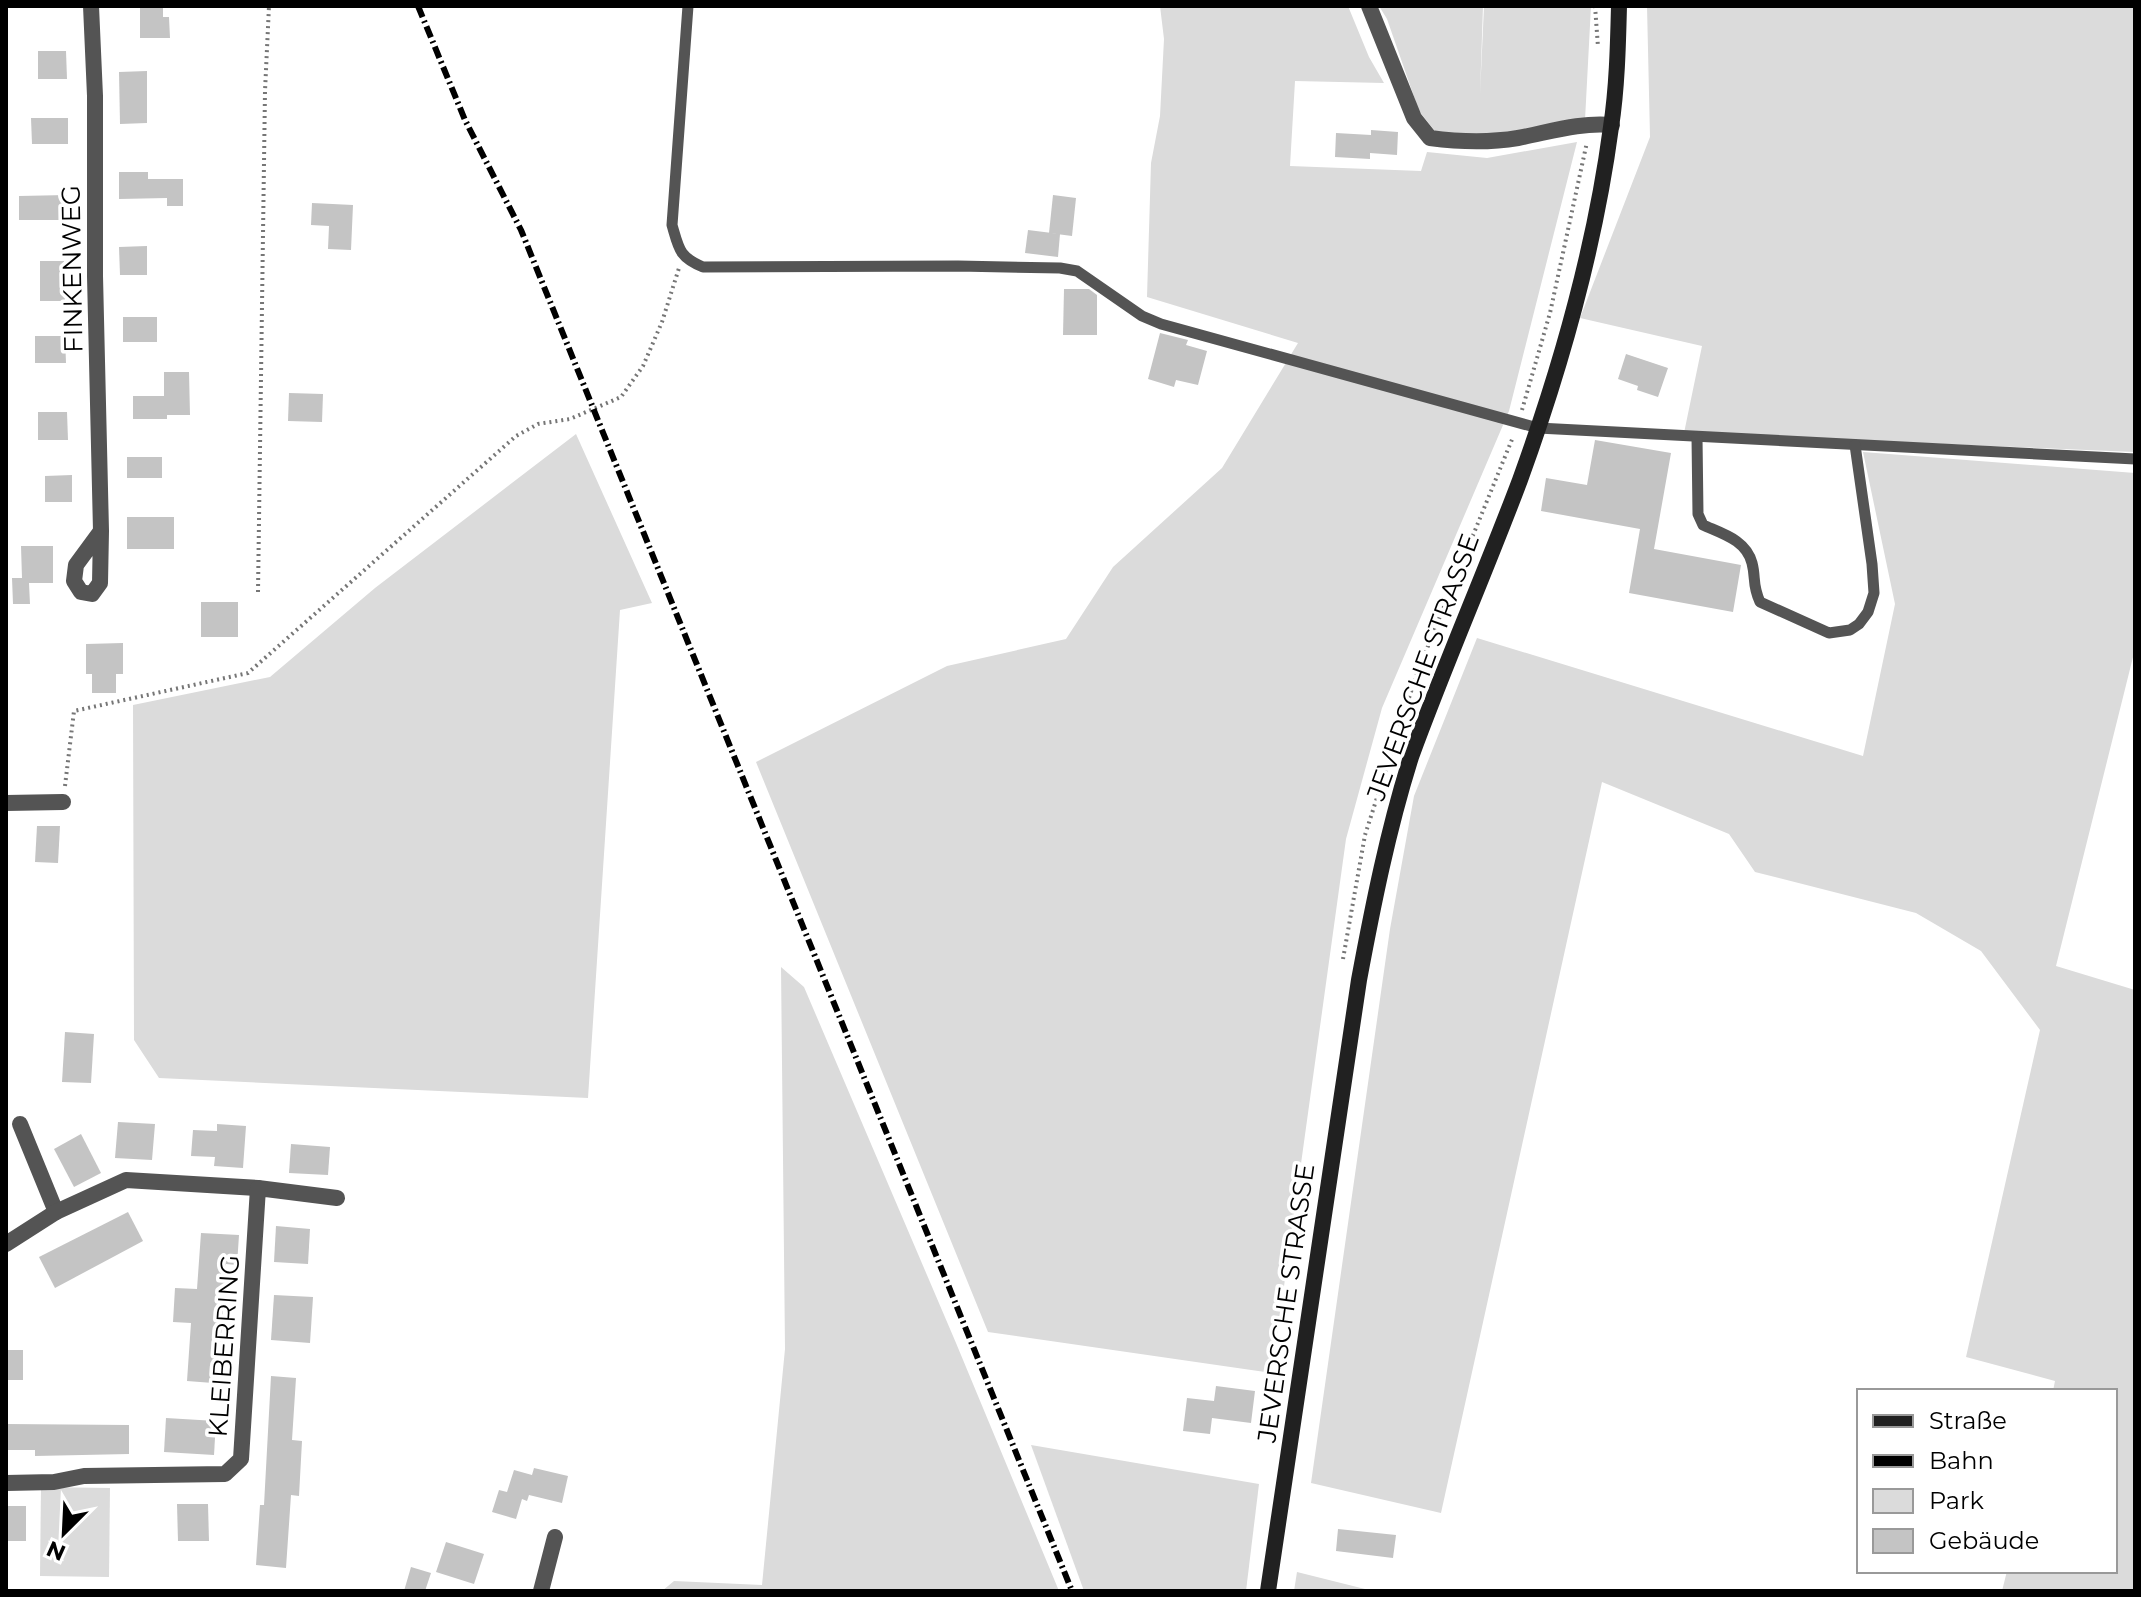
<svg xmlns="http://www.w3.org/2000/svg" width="2141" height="1597" font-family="Montserrat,sans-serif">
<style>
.green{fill:#dbdbdb}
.building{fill:#c4c4c4}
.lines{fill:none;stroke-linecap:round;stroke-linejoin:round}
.path{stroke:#767676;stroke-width:4;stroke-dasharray:2 4;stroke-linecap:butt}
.lane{stroke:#545454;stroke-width:11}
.street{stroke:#545454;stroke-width:16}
.secondary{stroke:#212121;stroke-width:16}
.rail{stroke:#000;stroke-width:6;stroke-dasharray:12 4 2 4;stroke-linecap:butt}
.labels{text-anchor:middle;stroke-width:7;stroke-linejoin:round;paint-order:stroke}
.street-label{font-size:26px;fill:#000;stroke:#fff}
</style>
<rect width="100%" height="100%" fill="#fff"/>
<g class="green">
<polygon points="1160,6 1348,6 1369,57 1384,83 1295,81 1290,166 1421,171 1427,152 1487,158 1577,142 1509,411 1382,708 1346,839 1272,1373 988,1332 756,762 947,666 1066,639 1113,567 1222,468 1298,343 1147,297 1151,163 1160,116 1164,39"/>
<polygon points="1379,6 1483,6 1480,95 1484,6 1591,6 1585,120 1478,137 1435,131 1419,111 1387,19"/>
<polygon points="1647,6 2135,6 2135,452 1684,433 1702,346 1580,318 1650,137"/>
<polygon points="576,434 652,603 620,610 588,1098 159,1078 134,1040 133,705 270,677 375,588"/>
<polygon points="1863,452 2135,473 2135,649 2056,966 2135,990 2135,1591 2002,1591 2007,1571 2115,1571 2115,1391 2053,1391 2055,1381 1966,1357 2040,1030 1981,951 1916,913 1755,872 1729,834 1602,782 1441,1513 1311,1483 1390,929 1414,796 1477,638 1863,756 1895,604"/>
<polygon points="781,967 804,987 956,1343 1059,1591 662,1591 674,1581 762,1585 785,1349"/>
<polygon points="1031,1445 1259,1484 1246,1591 1084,1591"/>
<polygon points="41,1487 110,1488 109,1577 40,1576"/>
<polygon points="1297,1572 1373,1591 1294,1591"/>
</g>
<g class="building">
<polygon points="140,6 163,6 163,17 169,17 170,38 140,38"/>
<polygon points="38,51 66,51 67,79 38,79"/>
<polygon points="147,71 147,123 120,124 119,72"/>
<polygon points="31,118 68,118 68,144 32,144"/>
<polygon points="1371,130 1398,132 1397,155 1370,153 1370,159 1335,157 1336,133 1371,135"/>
<polygon points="119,172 148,172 148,179 183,179 183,206 167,206 167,198 119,199"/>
<polygon points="67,195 67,220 19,220 19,196"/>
<polygon points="1053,195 1076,198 1072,236 1049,233"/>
<polygon points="312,203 353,205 351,250 328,249 329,226 311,225"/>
<polygon points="1028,230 1060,234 1058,257 1025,253"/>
<polygon points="147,246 147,275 120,275 119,247"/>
<polygon points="40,261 64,261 65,301 40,301"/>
<polygon points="1064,289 1089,289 1097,295 1097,335 1063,335"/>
<rect x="123" y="317" width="34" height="25"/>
<polygon points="1160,333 1188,340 1186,345 1207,351 1198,385 1176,380 1174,387 1148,379"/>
<polygon points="35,336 65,336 66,363 35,363"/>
<polygon points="1626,354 1668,368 1658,397 1637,390 1638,386 1618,379"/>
<polygon points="164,372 189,372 190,415 167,415 167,419 133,419 133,396 164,396"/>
<polygon points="289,393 323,394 322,422 288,421"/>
<polygon points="38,412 67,412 68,440 38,440"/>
<polygon points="1595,440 1671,453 1654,549 1741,565 1733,612 1629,593 1640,529 1541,511 1546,478 1587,485"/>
<rect x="127" y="457" width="35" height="21"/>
<polygon points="72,475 72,502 45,502 45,476"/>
<rect x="127" y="517" width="47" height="32"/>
<polygon points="21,546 53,546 53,583 29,583 30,604 13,604 12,578 22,578"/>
<rect x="201" y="602" width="37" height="35"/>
<polygon points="123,643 123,674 116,674 116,693 92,693 92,674 86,674 86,644"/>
<polygon points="37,826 60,826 58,863 35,862"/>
<polygon points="65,1032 94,1034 91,1083 62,1082"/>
<polygon points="118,1122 155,1124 152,1160 115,1158"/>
<polygon points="217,1124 246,1126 243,1168 214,1166 215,1157 191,1156 193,1130 217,1131"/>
<polygon points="81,1134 101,1173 74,1187 54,1149"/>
<polygon points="291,1144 330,1147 328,1175 289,1173"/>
<polygon points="128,1212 143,1241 55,1288 39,1257"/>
<polygon points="276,1226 310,1229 308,1264 274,1262"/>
<polygon points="201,1233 239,1235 237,1265 226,1264 220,1350 228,1351 226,1384 187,1381 191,1323 173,1322 175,1288 197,1289"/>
<polygon points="274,1295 313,1297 310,1343 271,1340"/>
<rect x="6" y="1350" width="17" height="30"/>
<polygon points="271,1376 296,1378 292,1440 302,1441 299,1496 291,1495 286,1568 256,1565 260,1505 264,1505"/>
<polygon points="1216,1386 1255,1391 1251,1423 1212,1418 1210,1434 1183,1431 1187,1398 1214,1401"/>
<polygon points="166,1418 216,1421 214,1455 164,1452"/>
<polygon points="6,1424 129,1425 129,1454 35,1456 35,1450 6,1450"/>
<polygon points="534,1468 568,1476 562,1503 529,1495 527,1501 522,1499 516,1519 492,1512 499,1490 507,1492 514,1470 532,1475"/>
<polygon points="177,1504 208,1504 209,1541 178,1541"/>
<rect x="6" y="1506" width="20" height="35"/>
<polygon points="1338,1529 1396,1535 1393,1558 1336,1551"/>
<polygon points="446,1542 484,1554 474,1584 436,1572"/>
<polygon points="411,1567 431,1573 425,1591 404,1591"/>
</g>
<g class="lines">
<g class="path">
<polyline points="1595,6 1598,47"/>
<polyline points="1522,410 1550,313 1587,142"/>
<polyline points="258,592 265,91 269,6"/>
<polyline points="65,786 74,711 248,673 516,436 538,424 570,419 621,397 643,366 662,322 679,268"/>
<polyline points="1343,959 1365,835 1417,673 1513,437"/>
</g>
<g class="lane">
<path d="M688 6 672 225C679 249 679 257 703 267L958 266 1060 268 1077 271 1142 316 1161 324 1538 428 2135 459"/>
<path d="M1697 437 1698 514 1703 525C1723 534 1746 540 1752 563 1756 578 1752 585 1760 602L1829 633 1850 630 1859 624 1868 612 1874 593 1872 564 1855 445"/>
</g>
<g class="street">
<polyline points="91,6 95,96 95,276 101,531 100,583 92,594 81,592 74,581 76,565 101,531"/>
<path d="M1369 6 1414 118 1430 138C1460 142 1488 143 1518 138 1550 132 1580 122 1612 125"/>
<polyline points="6,803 63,802"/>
<polyline points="20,1124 56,1212"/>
<polyline points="6,1244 56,1212 126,1180 258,1188"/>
<polyline points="6,1483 54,1482 84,1476 225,1474 241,1459 258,1188 337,1198"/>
<polyline points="541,1591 555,1537"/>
</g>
<path class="secondary" d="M1268 1591 1359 980C1373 905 1388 830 1411 757 1445 664 1485 573 1520 480 1561 367 1595 247 1611 127 1617 88 1618 46 1619 6"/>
<polyline class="rail" points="418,6 465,120 521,230 1072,1591"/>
</g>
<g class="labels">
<g class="street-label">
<text transform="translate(72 269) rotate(-91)" y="9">FINKENWEG</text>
<text transform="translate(1423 667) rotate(-70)" y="9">JEVERSCHE STRASSE</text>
<text transform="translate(1286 1303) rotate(-82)" y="9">JEVERSCHE STRASSE</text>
<text transform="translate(224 1346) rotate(-86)" y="9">KLEIBERRING</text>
</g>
</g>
<rect width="2141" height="1597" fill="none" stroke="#000000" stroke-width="16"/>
<rect x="1857" y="1389" width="260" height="184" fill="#ffffff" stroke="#999999" stroke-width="2"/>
<rect x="1873" y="1415" width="40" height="12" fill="#212121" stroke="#999999" stroke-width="2"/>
<text x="1929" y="1429" font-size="24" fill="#000000">Straße</text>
<rect x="1873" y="1455" width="40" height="12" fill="#000000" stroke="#999999" stroke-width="2"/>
<text x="1929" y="1469" font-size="24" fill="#000000">Bahn</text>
<rect x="1873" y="1489" width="40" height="24" fill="#dbdbdb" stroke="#999999" stroke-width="2"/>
<text x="1929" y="1509" font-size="24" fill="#000000">Park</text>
<rect x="1873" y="1529" width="40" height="24" fill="#c4c4c4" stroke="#999999" stroke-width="2"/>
<text x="1929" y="1549" font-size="24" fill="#000000">Gebäude</text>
<g transform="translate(64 1533) rotate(204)" stroke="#ffffff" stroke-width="6" paint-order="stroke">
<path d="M0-6L14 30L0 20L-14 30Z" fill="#000000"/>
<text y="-12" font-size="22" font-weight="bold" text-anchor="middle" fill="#000000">N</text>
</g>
</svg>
